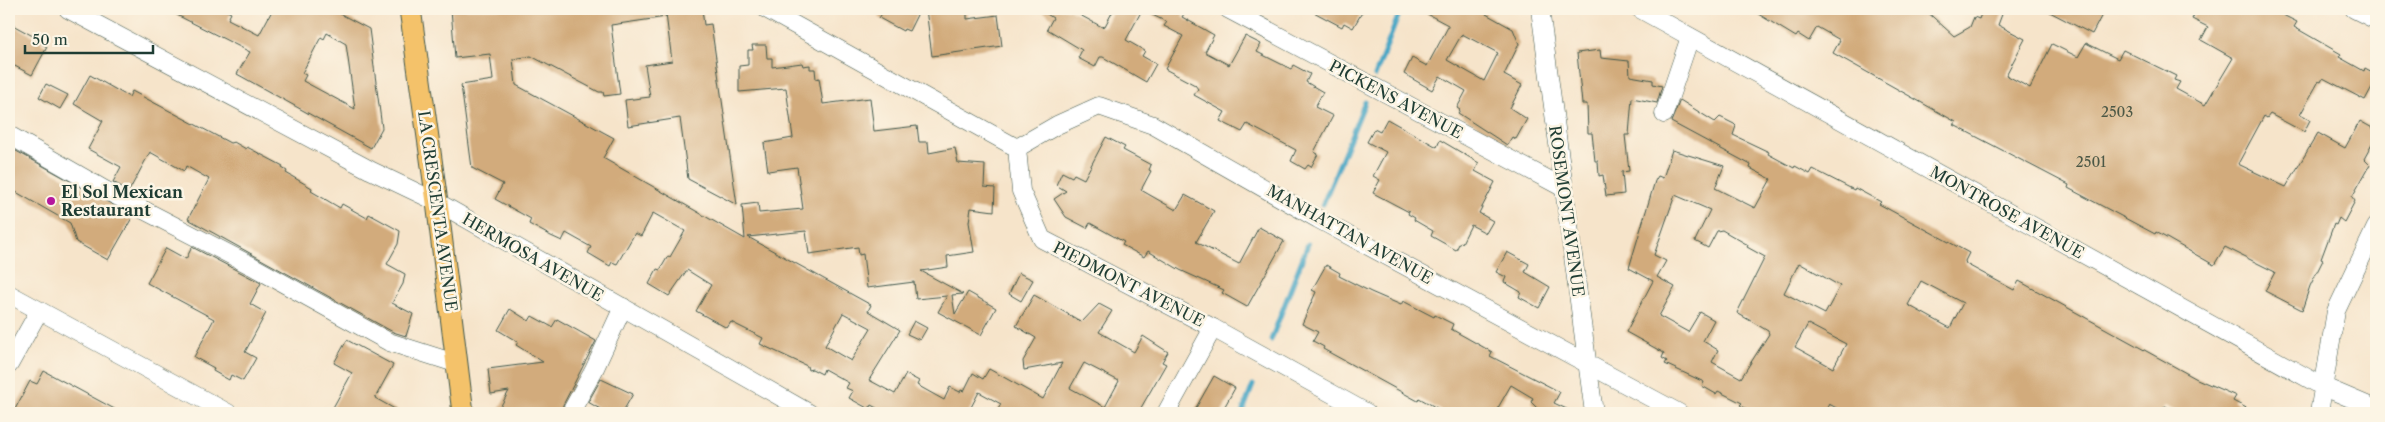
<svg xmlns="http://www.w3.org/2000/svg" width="2385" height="422" font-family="'Libre Caslon Text',serif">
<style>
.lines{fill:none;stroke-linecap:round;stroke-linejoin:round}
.stream{stroke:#46a6c5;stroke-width:5}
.building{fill:#d2ab7b;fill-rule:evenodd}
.minor-casing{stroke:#3f564a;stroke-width:19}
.major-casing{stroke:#3f564a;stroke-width:23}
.minor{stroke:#fff;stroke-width:18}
.major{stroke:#f4c26a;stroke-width:21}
.poi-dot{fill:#b5179e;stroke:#fcf5e5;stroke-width:2}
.labels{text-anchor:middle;stroke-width:5;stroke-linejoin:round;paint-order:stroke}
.number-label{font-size:14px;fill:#4c5846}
.street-label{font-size:16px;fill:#1f3d34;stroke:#fcf5e5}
.poi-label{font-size:16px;font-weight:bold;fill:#1f3d34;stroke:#fcf5e5;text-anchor:start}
</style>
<rect width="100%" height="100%" fill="#fcf5e5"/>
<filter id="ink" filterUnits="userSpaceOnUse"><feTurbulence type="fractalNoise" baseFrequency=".02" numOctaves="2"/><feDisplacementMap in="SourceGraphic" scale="10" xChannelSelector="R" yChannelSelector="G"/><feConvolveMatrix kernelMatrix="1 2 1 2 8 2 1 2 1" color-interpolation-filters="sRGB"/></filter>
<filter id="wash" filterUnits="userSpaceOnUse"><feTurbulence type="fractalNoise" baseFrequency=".0096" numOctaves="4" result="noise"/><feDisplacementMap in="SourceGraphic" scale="20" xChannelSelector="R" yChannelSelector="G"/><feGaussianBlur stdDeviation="1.12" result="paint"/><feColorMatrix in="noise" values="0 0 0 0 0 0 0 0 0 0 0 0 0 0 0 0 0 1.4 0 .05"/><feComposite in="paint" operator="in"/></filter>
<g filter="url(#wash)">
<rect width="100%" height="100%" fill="#f6e4ca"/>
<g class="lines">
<g class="stream">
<polyline points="1375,76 1401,9"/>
<polyline points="1323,204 1365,102"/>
<polyline points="1271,340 1308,244"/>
<polyline points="1242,413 1253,385"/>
</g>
</g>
<g id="blocks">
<g class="building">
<path d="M165 9H223L231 13 228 19 259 35 273 9H331L369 29 382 128 371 148 237 74 250 52ZM327 33 346 44 355 109 303 81 306 75 302 73 321 37 324 39Z"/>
<path d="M451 9H702L704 25 711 24 737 205 688 179 680 118 628 126 625 100 650 97 645 65 672 61 666 14V17L611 25 620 94 604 96 603 92H599L531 56 513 59 516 85 614 138 603 158 745 239 742 205 758 203 759 213 803 209 797 167 768 171 764 143 793 138 786 88 739 92V66L748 65V50H753L752 45H766L767 58H772V67L802 63 803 66 810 65V69H815L816 79 819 78 823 104 870 98 874 131 917 126 919 142H928L929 153 955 148 958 163 985 165 984 187 995 188 994 211 971 208 969 222 974 252 947 256 948 267 921 271 963 294 952 295 955 314 968 292 996 308 981 335 938 312 947 296 916 299 914 282 867 288 863 254 859 255 858 247 809 254 806 231 748 237 871 305 868 311 900 330 869 380 895 394 906 374 919 381 917 385 944 400 950 387 960 392 961 390 964 391 973 373 983 379 989 369 1043 399 1062 363 1024 370 1023 361 1036 338 1016 326 1034 295 1082 322 1099 304 1112 311 1099 332 1134 352 1143 336 1168 352 1162 362 1166 364 1138 413H996L1001 404 979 392 968 413H886L871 405 869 409 849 398 853 391 846 388 849 383 824 369 822 374 812 369 808 370 807 366 760 344 763 338 731 322 727 328 696 311 711 285 687 270 669 296 649 284 657 269 660 270 668 256 670 257 685 231 653 213 641 236 635 233 617 264 612 262 610 266 588 253 591 247 566 233 562 241 551 236 529 224 531 219 495 199 503 184 472 168 461 85 493 80 490 54 455 58ZM843 313 871 328 851 361 825 346ZM1084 363 1119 381 1105 407 1070 388Z"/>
<polygon points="885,9 920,9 909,31 904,29 903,31 879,18"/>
<polygon points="926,9 967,9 967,19 998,15 1002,46 932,56"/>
<polygon points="1039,9 1069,9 1102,27 1105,26 1114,9 1187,9 1182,17 1214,35 1205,52 1229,65 1245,36 1261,44 1257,52 1291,69 1293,65 1310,74 1306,82 1323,92 1315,107 1333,116 1314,152 1318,154 1311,167 1308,165 1305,169 1291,161 1296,150 1247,124 1242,132 1220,121 1225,112 1194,95 1198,89 1195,85 1165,69 1183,36 1164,26 1167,22 1142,10 1126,40 1145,51 1142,56 1156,64 1146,82 1103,57 1100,57 1095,67 1078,58 1082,50 1047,29 1053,18"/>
<polygon points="1308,9 1364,9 1353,28 1344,23 1342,27"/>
<path d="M1418 9H1489L1486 14 1513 29 1519 44 1504 75 1522 85 1510 108 1527 119 1516 139 1512 137 1507 145 1458 113 1460 110 1457 108 1466 91 1440 76 1432 90 1404 74 1412 58 1427 66 1448 27V25ZM1462 34 1498 53 1484 81 1447 60Z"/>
<polygon points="1750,9 1924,9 1954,36 1970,27 1974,17 1979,19 1983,9 2004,9 1998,25 2025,39 2006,75 2030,88 2052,44 2078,57 2086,43 2118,59 2123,50 2176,76 2174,80 2180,82 2176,89 2205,105 2233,58 2201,40 2208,27 2192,19 2197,9 2271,9 2297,22 2294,27 2341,54 2339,57 2364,71 2365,68 2376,74 2376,89 2372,87 2365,100 2323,78 2321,82 2319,81 2300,115 2310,120 2304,132 2270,114 2267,118 2264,116 2238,164 2286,187 2318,133 2345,148 2360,121 2376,130 2376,137 2364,159 2370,165 2352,197 2355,201 2344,222 2339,218 2336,225 2334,224 2321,259 2323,260 2310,286 2302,310 2265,291 2275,272 2225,247 2214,265 2156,232 2155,234 2068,188 2069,185 1954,125 1956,122 1833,53 1840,40 1817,27 1809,41 1798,34 1796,37"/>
<polygon points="2044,9 2105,9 2092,34"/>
<polygon points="9,23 42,41 41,43 47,47 32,75 9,63"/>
<polygon points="1600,50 1601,58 1629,61 1630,76 1653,80 1653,84 1662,86 1657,103 1632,98 1629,135 1625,135 1629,171 1622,172 1624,194 1606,196 1603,175 1599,176 1598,161 1595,161 1592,133 1588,133 1587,104 1582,104 1577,53"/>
<polygon points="90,75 129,97 132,91 230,143 234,142 246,149 247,147 283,166 282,168 287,171 286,173 312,188 311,191 340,208 342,204 367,218 369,214 400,231 398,244 387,264 405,274 403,284 392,303 413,314 406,336 393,332 188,219 209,179 186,166 184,171 150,152 129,191 113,182 121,167 88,149 103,121 74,104"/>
<polygon points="46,84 68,95 60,109 39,97"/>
<path d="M1680 100 1715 122 1720 117 1734 124 1736 126 1733 135 1769 152 1768 154 1794 168 1795 166 1810 174 1813 169 1854 190 1855 188 1881 202 1879 204 1969 253 1965 261 1966 264 2014 290 2019 281 2197 379 2236 396 2233 401 2256 413H2179L2165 406 2161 413H1846L1829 404 1824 413H1754L1740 405 1742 403 1718 391 1716 394 1702 386 1704 382 1665 364 1667 361 1662 358 1664 353 1626 332 1653 281 1629 268 1655 181 1658 176 1663 178 1672 150 1724 166 1715 188 1755 208 1771 179 1750 168 1751 165 1671 122ZM1675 195 1710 210 1695 241 1708 248 1717 231 1722 230 1748 245 1747 247 1765 257 1737 313 1768 331 1769 334 1741 378 1712 362 1718 350 1703 341 1714 320 1700 312 1688 332 1659 316 1675 287 1657 277 1666 261 1654 255ZM1799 263 1840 286 1825 314 1784 293ZM1921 281 1963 303 1950 328 1908 305ZM1808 324 1846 344 1833 368 1795 347Z"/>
<polygon points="1387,119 1437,147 1440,140 1479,163 1475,171 1495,182 1479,213 1493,221 1486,233 1471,225 1462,243 1460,242 1456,250 1431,236 1433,231 1414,220 1415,218 1408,214 1409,212 1373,193 1380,180 1373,176 1386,152 1367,142 1374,129 1380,132"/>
<polygon points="1106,137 1125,147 1123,150 1151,165 1149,170 1151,171 1141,190 1176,210 1185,195 1214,211 1196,242 1239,264 1259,227 1284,241 1247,307 1222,293 1224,290 1180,270 1148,251 1144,257 1122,245 1124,242 1090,223 1087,228 1066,217 1054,199 1066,191 1056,185 1062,172 1072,177 1074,174 1084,179"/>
<polygon points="9,147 133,216 108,260 76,242 70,223 9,188"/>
<polygon points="192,247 261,283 250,304 266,313 245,352 256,358 243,381 231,375 229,380 213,371 214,368 194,357 214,319 147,283 166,248 186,259"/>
<polygon points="1507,252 1529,264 1525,272 1550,287 1539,308 1519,297 1521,292 1504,282 1506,277 1496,272"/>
<polygon points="1326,265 1340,273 1339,276 1371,292 1401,305 1403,301 1434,317 1435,315 1453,324 1451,329 1492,352 1490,356 1560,392 1554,403 1575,413 1534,413 1537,408 1531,402 1533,398 1511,385 1495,413 1446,413 1419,398 1418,401 1323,349 1324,347 1313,341 1318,332 1302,324 1316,292 1312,290"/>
<polygon points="1019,273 1033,280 1021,301 1009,294"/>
<polygon points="510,309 529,321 532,316 552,327 557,319 596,341 563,405 562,413 497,413 509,391 491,394 488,369 543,362 516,345 518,342 498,330"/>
<polygon points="914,321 927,328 920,340 907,334"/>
<polygon points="347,340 393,365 375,398 402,413 330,413 352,373 334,363"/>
<polygon points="44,371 122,413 13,413 30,381 37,384"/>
<polygon points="1214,376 1235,388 1221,413 1193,413"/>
<polygon points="601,379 633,394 622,413 607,413 588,402"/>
</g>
</g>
</g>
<g filter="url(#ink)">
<use href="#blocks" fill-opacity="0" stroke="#3f564a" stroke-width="1"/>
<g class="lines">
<g class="minor-casing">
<g id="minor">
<polyline points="68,9 370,170 437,202 809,413"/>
<polyline points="766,9 1017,148 1021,191 1042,239 1213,328 1367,413"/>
<polyline points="1228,9 1564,188"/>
<polyline points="1540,9 1594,413"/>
<polyline points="1640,9 2322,386 2376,409"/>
<polyline points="2354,9 2376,20"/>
<polyline points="1664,114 1690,37"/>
<polyline points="9,135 105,190 252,266 389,342 458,364"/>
<polyline points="1017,148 1057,125 1099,106 1153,125 1318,219 1679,413"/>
<polyline points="9,294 228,413"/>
<polyline points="9,365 39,311"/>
<polyline points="572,410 594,370 623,307"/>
<polyline points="1166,413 1213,328"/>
<polyline points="2319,413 2336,311 2376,227"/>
</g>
</g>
<g class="major-casing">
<polyline id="major" points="410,9 437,202 463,413"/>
</g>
<use href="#minor" class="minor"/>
<use href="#major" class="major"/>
</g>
</g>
<circle class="poi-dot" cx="51" cy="201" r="5"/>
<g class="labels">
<g class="number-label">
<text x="2117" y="117">2503</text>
<text x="2091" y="167">2501</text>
</g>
<g class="street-label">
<text transform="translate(1396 99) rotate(28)" y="6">PICKENS AVENUE</text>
<text transform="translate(438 211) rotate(82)" y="6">LA CRESCENTA AVENUE</text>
<text transform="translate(1567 211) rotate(82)" y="6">ROSEMONT AVENUE</text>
<text transform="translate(2007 212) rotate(29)" y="6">MONTROSE AVENUE</text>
<text transform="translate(1350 234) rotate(29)" y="6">MANHATTAN AVENUE</text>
<text transform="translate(533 257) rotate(30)" y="6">HERMOSA AVENUE</text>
<text transform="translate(1129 284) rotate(27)" y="6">PIEDMONT AVENUE</text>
</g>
<g class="poi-label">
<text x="61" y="198">El Sol Mexican<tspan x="61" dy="18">Restaurant</tspan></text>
</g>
</g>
<rect width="2385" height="422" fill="none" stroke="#fcf5e5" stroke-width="30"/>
<path d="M25 45v8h128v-8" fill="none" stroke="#1f3d34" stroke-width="2.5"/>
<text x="32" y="45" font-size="15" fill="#1f3d34" stroke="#fcf5e5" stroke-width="4" paint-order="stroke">50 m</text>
</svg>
